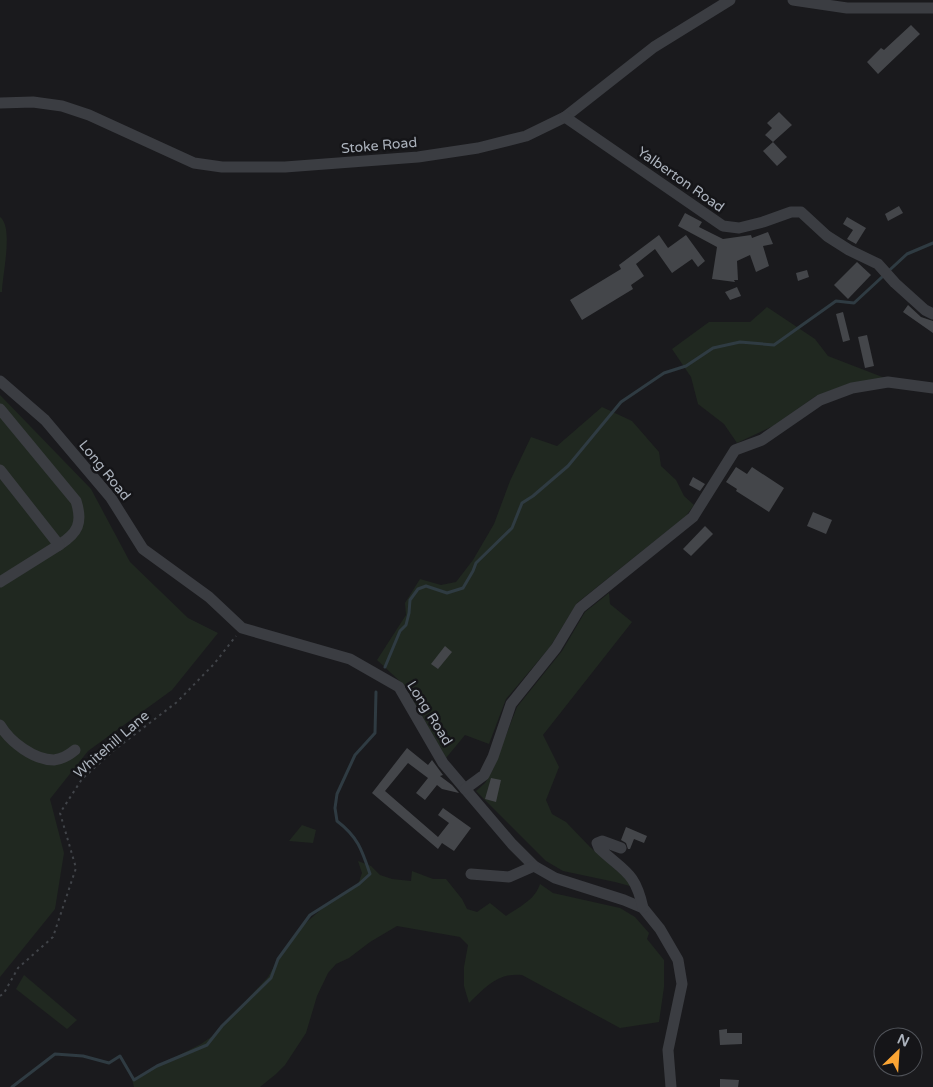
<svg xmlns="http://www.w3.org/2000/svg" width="933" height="1087" font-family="'Varela Round',sans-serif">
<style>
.green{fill:#202820}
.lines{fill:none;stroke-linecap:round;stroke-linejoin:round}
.stream{stroke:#2f3b42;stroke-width:3}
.building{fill:#44464a}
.path{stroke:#414449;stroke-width:2;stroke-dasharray:2.5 4;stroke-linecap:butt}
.minor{stroke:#3b3d42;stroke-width:11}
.labels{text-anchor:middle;stroke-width:5;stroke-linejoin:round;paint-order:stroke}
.street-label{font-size:14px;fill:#acb3bd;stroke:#151518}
</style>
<rect width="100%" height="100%" fill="#1a1a1d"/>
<g class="green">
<path d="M0 217C14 227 2 276 2 292H0Z"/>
<polygon points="767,307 815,339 828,356 885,378 851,383 816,396 773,426 737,443 724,424 698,404 691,377 672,349 709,322 750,322"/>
<polygon points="0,395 91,489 130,562 188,618 218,633 172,690 88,751 50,799 64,853 55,909 0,977"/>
<polygon points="602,407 632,421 659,452 661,466 676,480 684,496 694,505 686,516 577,603 550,647 506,699 489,744 465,735 446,758 405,686 377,660 406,615 405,603 420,579 441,585 456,582 473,560 494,524 510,481 531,437 557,446"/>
<polygon points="609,593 610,604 632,622 543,735 559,767 546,800 552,814 566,822 590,847 632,884 630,886 615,882 563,871 546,861 476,791 485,783 492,771 517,707 562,651 585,612"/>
<polygon points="302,825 316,830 313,843 289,841"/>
<path d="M358 861 371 866 380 875 392 879 411 881 412 871 433 879H446L462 899 467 909 477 912 490 903 506 916C519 907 535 900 540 884L553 893 620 908 635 917 649 933 647 939 664 960V987L659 1022 620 1028 522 975C498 972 485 988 469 1003L464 986V967L468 945 460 937 397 926 370 942 349 958 336 964 328 973 317 996 306 1033 285 1065 276 1074 260 1087H134L132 1079 201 1044 214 1035 268 977 283 951 302 926 324 907 358 885 362 873Z"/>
<polygon points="24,975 77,1020 67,1029 16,989"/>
</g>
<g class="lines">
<g class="stream">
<polyline points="385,667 400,631 406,625 409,613 410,600 418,589 426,586 447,593 463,588 473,571 476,563 512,528 522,503 533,496 568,466 621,402 664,373 686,366 713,348 740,342 774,345 836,301 854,303 907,254 933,243"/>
<path d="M12 1087 55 1054 83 1056 109 1063 120 1056 134 1080 157 1066 207 1045 222 1026 271 978 278 959 310 915 359 884 370 874C362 850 358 837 337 821L335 808 337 794 355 755 375 733 376 692"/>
</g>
</g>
<g class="building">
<polygon points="911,25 920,34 878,74 867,62 881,48 884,50"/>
<polygon points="779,112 792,125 773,142 765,135 772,128 767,123"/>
<polygon points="773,142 787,157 777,166 763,151"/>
<polygon points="899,206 903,213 888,221 885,214"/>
<polygon points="685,213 702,222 699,227 723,239 751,235 752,238 768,232 773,244 763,246 769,266 756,272 750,255 737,261 738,280 734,280 735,282 712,279 717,247 678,226"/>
<polygon points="847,217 866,228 856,244 847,239 853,230 843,224"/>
<polygon points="659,235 668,248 686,235 705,261 698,267 692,259 672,273 655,249 636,264 644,276 631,285 633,289 582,320 570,300 621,269 619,265"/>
<polygon points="857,262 871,275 848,299 834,285"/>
<polygon points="807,270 809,277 798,281 796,273"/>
<polygon points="737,287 741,296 730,300 725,292"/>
<polygon points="908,305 921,317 933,321 933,333 903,312"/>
<polygon points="843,312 850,340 843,342 836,314"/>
<polygon points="867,335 874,366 865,368 858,337"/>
<polygon points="736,467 747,474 752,467 784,488 769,512 736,491 737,489 726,482"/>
<polygon points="693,477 705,484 700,491 689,485"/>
<polygon points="813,512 832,520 826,534 807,526"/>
<polygon points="705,526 713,534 691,556 683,549"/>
<polygon points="445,646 452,652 438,669 431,664"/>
<polygon points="407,748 428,765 432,760 443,775 440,776 452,785 459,793 442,789 437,785 425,800 416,793 428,778 408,763 385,791 438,837 449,823 438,815 443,808 471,828 454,851 442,843 438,849 372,793"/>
<polygon points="491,778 501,780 496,802 485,799"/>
<polygon points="626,827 647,836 644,843 634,839 630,849 628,849 626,843 621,840"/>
<polygon points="727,1029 727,1033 742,1033 742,1044 720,1045 719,1030"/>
<polygon points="720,1079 739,1080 738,1087 720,1087"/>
</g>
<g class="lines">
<polyline class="path" points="0,996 4,993 18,968 53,937 76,868 60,813 82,779 113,751 177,702 214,664 236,636"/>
<g class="minor">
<polyline points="793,0 847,8 933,8"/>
<polyline points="0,103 33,102 62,106 89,115 194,163 222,167 285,167 418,157 478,148 526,136 565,117 654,47 730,0"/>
<polyline points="565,117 723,226 739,228 763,222 791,212 801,212 827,236 849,250 878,264 895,283 925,310 933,314"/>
<polyline points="0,381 45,420 111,498 143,549 209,597 242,628 350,659 399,687 443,763 512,844 534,866 555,878 624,900 643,908 660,929 678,960 682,984 668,1050 671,1087"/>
<path d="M0 409 76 501C83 523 78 533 59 545"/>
<polyline points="0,470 59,545 0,582"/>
<path d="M0 725C10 742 34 760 54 760 63 759 69 755 75 750"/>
<polyline points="465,789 484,775 493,757 511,704 556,648 580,608 693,517 735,450 762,440 820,400 852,388 888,382 933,388"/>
<path d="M621 848 602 841 597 843 599 848C624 872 635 871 643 908"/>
<polyline points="471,874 509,877 534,866"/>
</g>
</g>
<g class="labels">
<g class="street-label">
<text transform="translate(379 145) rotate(-5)" y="5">Stoke Road</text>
<text transform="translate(681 179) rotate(35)" y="5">Yalberton Road</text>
<text transform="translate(105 470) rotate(51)" y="5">Long Road</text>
<text transform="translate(430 713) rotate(58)" y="5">Long Road</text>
<text transform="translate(111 744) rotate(-41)" y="5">Whitehill Lane</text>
</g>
</g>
<g transform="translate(898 1052) rotate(25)"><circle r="24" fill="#151518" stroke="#51545a"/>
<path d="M0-4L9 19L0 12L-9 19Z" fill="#fba534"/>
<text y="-8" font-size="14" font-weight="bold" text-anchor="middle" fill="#acb3bd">N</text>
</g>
</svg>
